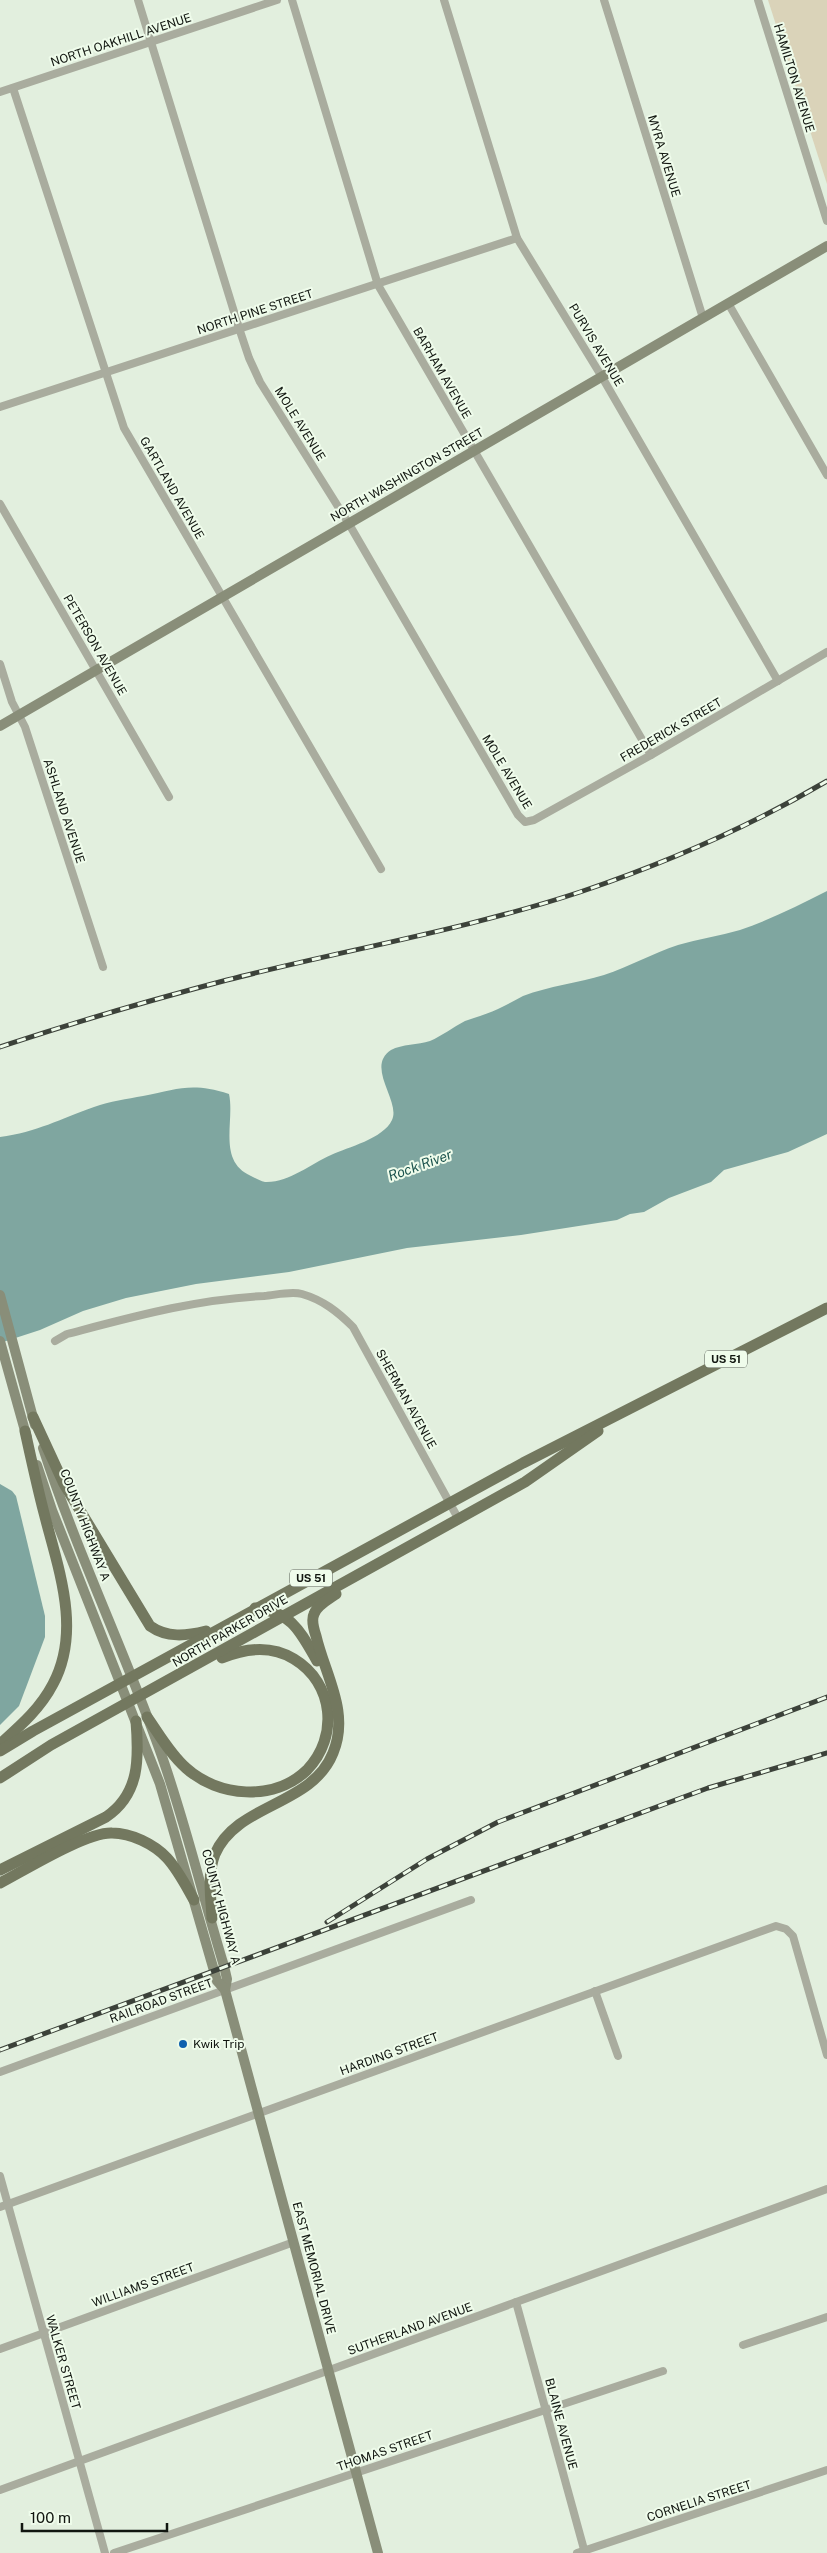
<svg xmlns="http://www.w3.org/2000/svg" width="827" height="2553" font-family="'Public Sans',sans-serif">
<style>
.green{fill:#dad3b9}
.water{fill:#7fa6a0}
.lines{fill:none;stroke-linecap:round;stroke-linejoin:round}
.street{stroke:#a9ac9e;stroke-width:8}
.secondary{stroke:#898e79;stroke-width:10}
.primary{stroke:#73785f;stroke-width:11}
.rail-casing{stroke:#3c423a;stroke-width:5}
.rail{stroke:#effceb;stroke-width:3;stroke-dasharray:9;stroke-linecap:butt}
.poi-dot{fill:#0f60ae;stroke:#effceb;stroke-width:2}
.labels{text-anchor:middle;stroke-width:4;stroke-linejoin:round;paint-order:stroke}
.shield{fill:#effceb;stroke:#545b52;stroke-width:1}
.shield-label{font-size:11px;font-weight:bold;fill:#111610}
.street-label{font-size:12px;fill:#111610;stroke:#effceb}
.poi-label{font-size:12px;fill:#111610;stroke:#effceb;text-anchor:start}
.water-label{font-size:14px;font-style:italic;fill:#1c544e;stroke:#effceb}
</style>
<rect width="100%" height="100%" fill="#e2efde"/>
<polygon class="green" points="768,0 827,0 827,184"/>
<g class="water">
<path d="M827 891V1134L788 1152 724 1170 711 1182 669 1198 644 1212 630 1214 617 1220 521 1235 407 1248 289 1272 196 1284 126 1298 83 1311 40 1330 0 1343V1137C37 1132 60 1119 94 1107 110 1101 127 1099 143 1096 178 1089 192 1082 229 1094 235 1121 217 1161 251 1176 255 1178 260 1181 265 1182 289 1183 310 1164 331 1155 348 1147 383 1139 392 1120 401 1101 365 1067 391 1050 402 1044 418 1045 430 1041 442 1036 453 1027 465 1021 476 1017 488 1014 498 1009 507 1005 515 1000 523 996 549 986 578 983 604 975 629 967 653 953 678 945 698 939 720 936 740 930 770 920 799 905 827 891Z"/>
<polygon points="0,1484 12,1491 16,1496 45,1616 45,1637 19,1706 0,1725"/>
</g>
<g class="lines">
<g class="street">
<polyline points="138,0 239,328 249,358 260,382 349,524 518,815 525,822 534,820 651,755 827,652"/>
<polyline points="292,0 378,285 651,755"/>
<polyline points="444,0 517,238 602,377 778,681"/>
<polyline points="604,0 703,318"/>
<polyline points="758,0 827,221"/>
<polyline points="13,88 124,428 381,869"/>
<polyline points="0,92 277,0"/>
<polyline points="728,303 827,475"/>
<polyline points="0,407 517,238"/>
<polyline points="0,504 169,797"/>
<polyline points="0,664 12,702 25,727 103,967"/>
<path d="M55 1341 67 1334C132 1317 196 1299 264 1296 276 1295 291 1291 302 1294 323 1300 338 1312 353 1327L459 1520"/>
<polyline points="595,1991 618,2056"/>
<polyline points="0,2072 471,1900"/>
<polyline points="0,2176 105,2553"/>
<polyline points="0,2207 776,1926 786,1929 793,1936 827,2055"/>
<polyline points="516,2302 585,2553"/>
<polyline points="743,2345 827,2317"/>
<polyline points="0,2349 294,2242"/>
<polyline points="0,2490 827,2189"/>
<polyline points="114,2553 663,2371"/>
<polyline points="577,2553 827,2470"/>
</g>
<g class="secondary">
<polyline points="0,726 827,246"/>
<polyline points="0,1295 35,1425"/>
<polyline points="0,1341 27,1438"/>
<path d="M43 1448C76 1550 123 1648 159 1748 185 1820 202 1894 224 1966L227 1979 225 1990 378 2553"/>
<polyline points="37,1465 52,1510 160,1784 217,1981 225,1990"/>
</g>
<g class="primary">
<path d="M33 1417 64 1484 150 1626C167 1638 186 1636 206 1631"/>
<path d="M255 1608C292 1612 300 1631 317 1661"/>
<path d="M147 1717C159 1734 170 1754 186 1768 218 1797 274 1802 307 1770 339 1737 334 1683 294 1659 271 1645 246 1648 222 1658"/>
<path d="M0 1744C20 1726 40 1709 53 1684 82 1630 58 1568 44 1513 37 1486 31 1458 25 1431"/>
<polyline points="0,1751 33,1731 523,1463 827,1308"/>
<polyline points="0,1778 51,1745 525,1482 598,1431"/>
<path d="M0 1870 106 1817C140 1794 139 1758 136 1721"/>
<path d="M0 1883C25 1870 86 1832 112 1833 131 1833 154 1844 167 1858 178 1870 186 1886 194 1900"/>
<path d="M212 1918C211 1898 207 1874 215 1854 237 1803 312 1806 333 1753 350 1712 325 1675 316 1636 314 1630 311 1620 314 1614 317 1605 329 1599 336 1594"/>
</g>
<g class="rail-casing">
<g id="rail">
<path d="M0 1047C75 1022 151 1000 227 980 344 950 465 930 580 892 666 863 749 827 827 781"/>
<polyline points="327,1922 427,1859 498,1822 827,1697"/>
<polyline points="0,2050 708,1788 827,1753"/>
</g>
</g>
<use href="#rail" class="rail"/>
</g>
<circle class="poi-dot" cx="183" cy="2044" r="5"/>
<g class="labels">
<g class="shield">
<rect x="705" y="1350.5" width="42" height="17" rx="4"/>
<rect x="290" y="1569.5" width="42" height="17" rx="4"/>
</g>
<g class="shield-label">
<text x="726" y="1363">US 51</text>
<text x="311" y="1582">US 51</text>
</g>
<g class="street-label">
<text transform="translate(121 40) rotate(-18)" y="4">NORTH OAKHILL AVENUE</text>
<text transform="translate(794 78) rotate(73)" y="4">HAMILTON AVENUE</text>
<text transform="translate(664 156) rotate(73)" y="4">MYRA AVENUE</text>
<text transform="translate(255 312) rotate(-18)" y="4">NORTH PINE STREET</text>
<text transform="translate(596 345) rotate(59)" y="4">PURVIS AVENUE</text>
<text transform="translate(442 373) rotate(60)" y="4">BARHAM AVENUE</text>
<text transform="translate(300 424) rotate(58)" y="4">MOLE AVENUE</text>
<text transform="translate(407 475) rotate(-30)" y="4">NORTH WASHINGTON STREET</text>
<text transform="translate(172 488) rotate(60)" y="4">GARTLAND AVENUE</text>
<text transform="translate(95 645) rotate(60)" y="4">PETERSON AVENUE</text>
<text transform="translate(671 730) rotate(-30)" y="4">FREDERICK STREET</text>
<text transform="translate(507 772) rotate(59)" y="4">MOLE AVENUE</text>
<text transform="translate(64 811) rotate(72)" y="4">ASHLAND AVENUE</text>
<text transform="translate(406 1399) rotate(61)" y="4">SHERMAN AVENUE</text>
<text transform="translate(85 1525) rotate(69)" y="4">COUNTY HIGHWAY A</text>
<text transform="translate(230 1631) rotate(-30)" y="4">NORTH PARKER DRIVE</text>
<text transform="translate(221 1907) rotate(75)" y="4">COUNTY HIGHWAY A</text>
<text transform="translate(161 2001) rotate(-20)" y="4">RAILROAD STREET</text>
<text transform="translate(389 2054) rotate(-20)" y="4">HARDING STREET</text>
<text transform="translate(314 2268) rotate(75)" y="4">EAST MEMORIAL DRIVE</text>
<text transform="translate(143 2285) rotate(-20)" y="4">WILLIAMS STREET</text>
<text transform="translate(410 2329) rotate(-20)" y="4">SUTHERLAND AVENUE</text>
<text transform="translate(63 2362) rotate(74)" y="4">WALKER STREET</text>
<text transform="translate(561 2424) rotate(75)" y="4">BLAINE AVENUE</text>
<text transform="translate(385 2451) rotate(-19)" y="4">THOMAS STREET</text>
<text transform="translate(699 2501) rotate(-18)" y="4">CORNELIA STREET</text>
</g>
<g class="poi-label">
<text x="193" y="2048">Kwik Trip</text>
</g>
<g class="water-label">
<text transform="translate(420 1165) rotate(-20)" y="5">Rock River</text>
</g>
</g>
<path d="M22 2523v8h145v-8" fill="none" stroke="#111610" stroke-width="2.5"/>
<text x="30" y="2523" font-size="15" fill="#111610" stroke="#effceb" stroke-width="4" paint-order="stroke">100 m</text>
</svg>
